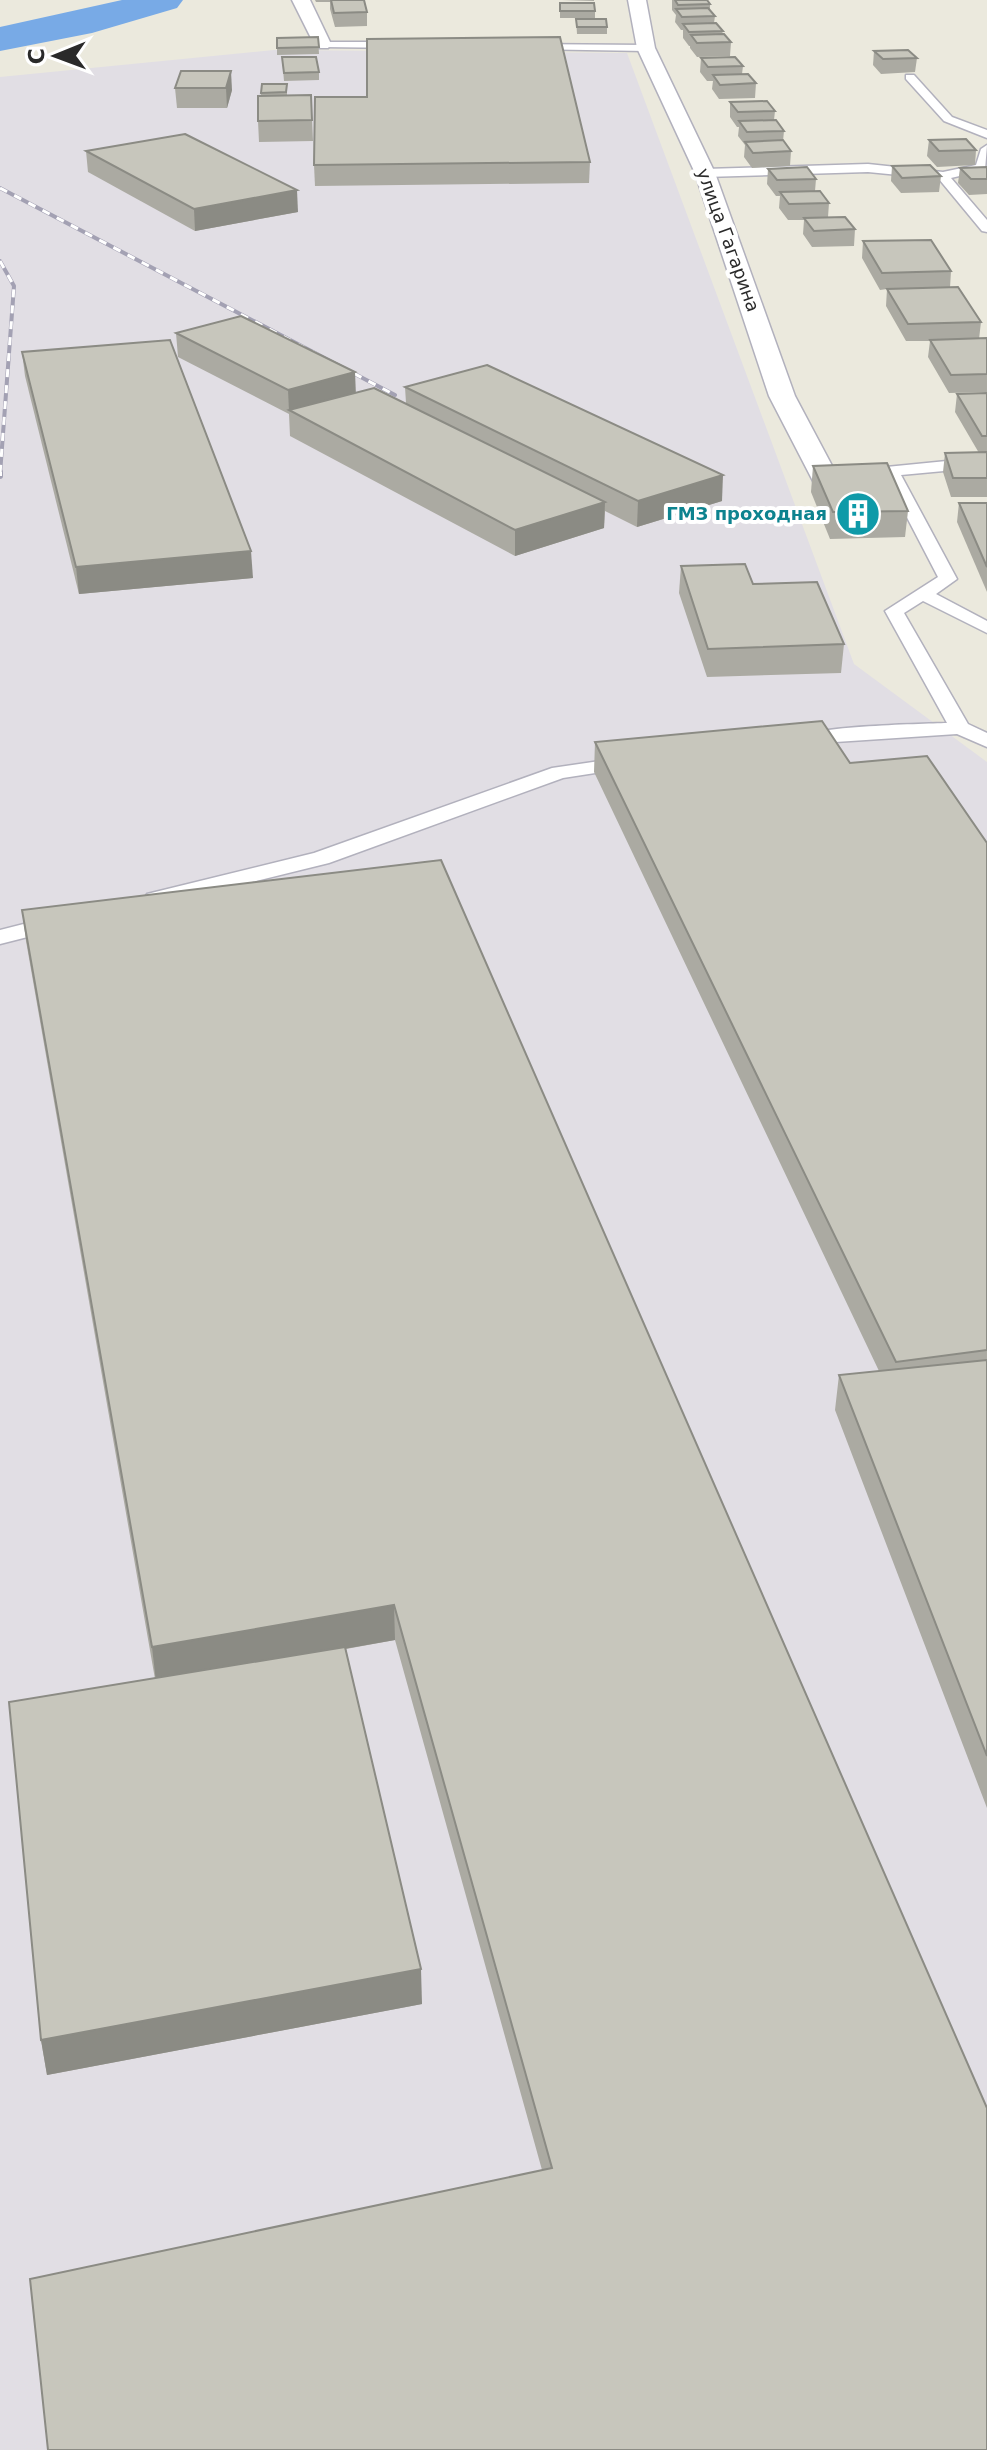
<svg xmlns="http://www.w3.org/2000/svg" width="987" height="2450" font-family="'DejaVu Sans',sans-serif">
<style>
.industrial{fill:#e1dee4}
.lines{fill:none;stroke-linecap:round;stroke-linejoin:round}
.river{fill:#78aae6;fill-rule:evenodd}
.lane-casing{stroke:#b2b1bd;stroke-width:3}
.street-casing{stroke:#b2b1bd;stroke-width:3}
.secondary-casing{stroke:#b2b1bd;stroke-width:3}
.lane{fill:#fff;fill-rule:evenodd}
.street{fill:#fff;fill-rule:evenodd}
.secondary{fill:#fff;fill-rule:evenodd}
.rail-far1-casing{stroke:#a3a1b3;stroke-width:4}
.rail-casing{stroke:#a3a1b3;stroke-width:6}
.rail-far1{stroke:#fff;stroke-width:3;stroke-dasharray:8;stroke-linecap:butt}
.rail{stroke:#fff;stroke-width:4;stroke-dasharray:13;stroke-linecap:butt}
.wall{fill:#abaaa2}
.shaded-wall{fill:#8b8b84}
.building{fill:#c7c6bc;stroke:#8b8b84;stroke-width:2}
.labels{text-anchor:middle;stroke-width:8;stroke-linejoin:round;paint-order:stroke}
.far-street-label{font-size:18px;fill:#2a2a2a;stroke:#fff}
.far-culture-label{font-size:18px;font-weight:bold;fill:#0d838f;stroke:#fff;text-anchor:end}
</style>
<rect width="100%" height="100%" fill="#ebe9dd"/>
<polygon class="industrial" points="274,50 627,53 854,664 987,762 987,2450 0,2450 0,77"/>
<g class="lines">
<polygon class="river" points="122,0 183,0 177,8 92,33 0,51 0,27"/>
<g class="lane-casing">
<g id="lane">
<polygon points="318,42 403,42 408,45 403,48 322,47 318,46"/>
<polygon points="522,44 646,45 651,48 646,51 526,49 521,46"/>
<polygon points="906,75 914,75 952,117 987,130 987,138 944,121 906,79"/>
<polygon points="987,145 985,170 951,178 987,220 987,232 982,231 939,179 868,172 705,177 699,173 705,169 868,164 943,172 976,165 981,149"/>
<path d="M987 457V467L901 475 957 579 936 594 987 621V633L923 601 904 613 968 724 987 733V747L957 734 790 745 787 741C801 726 921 724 947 723L885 611 938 577 886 477 876 478 868 473 876 468Z"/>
<polygon points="627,757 634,759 637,763 634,767 563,778 329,863 155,906 144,899 147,894 314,853 552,768"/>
<polygon points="59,915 67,917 70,922 67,927 0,944 0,930"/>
</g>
</g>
<g class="street-casing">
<polygon id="street" points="292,0 310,0 331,44 328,48 316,48"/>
</g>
<g class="secondary-casing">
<polygon id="secondary" points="628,0 646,0 655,48 715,173 795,396 838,477 834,483 824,485 814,483 769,396 695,173 637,48"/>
</g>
<use href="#lane" class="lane"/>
<use href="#street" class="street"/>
<use href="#secondary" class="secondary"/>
<g class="rail-far1-casing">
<g id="rail-far1">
<polyline points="0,188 395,395"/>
<polyline points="0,261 14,286 0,474"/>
</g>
</g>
<g class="rail-casing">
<polyline id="rail" points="0,476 0,472"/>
</g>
<use href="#rail-far1" class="rail-far1"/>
<use href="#rail" class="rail"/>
</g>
<g class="wall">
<polygon points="315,0 364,0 367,12 367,26 335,27 330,9 330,2 316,2"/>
<polygon points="562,0 594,0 594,1"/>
<polygon points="672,0 707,0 710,4 710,10 715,16 714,23 731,42 730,56 697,57 690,48 690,46 689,46 683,38 683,30 681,30 675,22 676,15 672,10"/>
<polygon points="560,3 595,11 595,18 560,18"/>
<polygon points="576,19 607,27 607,34 577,34"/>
<polygon points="318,37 319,54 277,55 277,38"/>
<polygon points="874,51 917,58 915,72 881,74 873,65"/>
<polygon points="282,57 319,72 319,80 284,81"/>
<polygon points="701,58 743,66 742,74 756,83 755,98 719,99 712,89 713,81 707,81 700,72"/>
<polygon points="181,71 232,90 227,108 177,108 175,88"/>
<polygon points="262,84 287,84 287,96 311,95 313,141 259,142 258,121"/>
<polygon points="367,97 590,162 589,183 315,186 314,165"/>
<polygon points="730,102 775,111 774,120 784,131 783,141 791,151 790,166 752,168 744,157 745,145 738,136 739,127 737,127 730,117"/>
<polygon points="929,140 976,150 975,165 937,167 927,156"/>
<polygon points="86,151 298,212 195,231 88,172"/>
<polygon points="892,166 941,176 939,192 901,193 891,181"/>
<polygon points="987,167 987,194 969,195 958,183 960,168"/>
<polygon points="768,169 816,179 815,191 829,203 828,217 855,229 854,246 812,247 803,234 804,220 788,220 779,208 780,196 776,196 767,184"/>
<polygon points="863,241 951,271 950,288 981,322 979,339 987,338 987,392 949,393 928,357 930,341 906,341 886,306 887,289 880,290 862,258"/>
<polygon points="176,333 356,393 406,403 405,387 722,501 637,527 605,511 604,528 515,556 290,436 289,414 178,357"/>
<polygon points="22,352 253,578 79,594 25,376"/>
<polygon points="987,393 987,497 951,497 943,472 945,453 979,453 955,412 957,394"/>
<polygon points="813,466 908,511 905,537 830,539 811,492"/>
<polygon points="959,503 987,503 987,592 957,522"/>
<polygon points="681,566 753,584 844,644 841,673 707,677 679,593"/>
<polygon points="595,742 850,763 987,843 987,1808 835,1410 839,1375 879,1371 594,772"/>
<polygon points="22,910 987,2108 542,2170 395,1640 346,1649 422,2004 47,2075 41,2040 155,1679 26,941"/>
</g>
<g class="shaded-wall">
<polygon points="231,71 232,90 227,108 226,88"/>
<polygon points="297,190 298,212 195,231 194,209"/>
<polygon points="355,372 356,396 289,411 288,390"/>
<polygon points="723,475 722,501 637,527 638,501"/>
<polygon points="605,502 604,528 515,556 515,530"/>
<polygon points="251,551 253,578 79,594 76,567"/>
<polygon points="394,1605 395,1640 156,1682 152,1647"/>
<polygon points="421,1969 422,2004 47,2075 41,2040"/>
</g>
<g class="building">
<polygon points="331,0 364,0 367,12 334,13"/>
<polygon points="675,0 707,0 710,4 678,5"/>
<polygon points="560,3 594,3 595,11 560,11"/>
<polygon points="708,8 715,16 682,17 676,9"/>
<polygon points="576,19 606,19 607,27 577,27"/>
<polygon points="716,23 723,31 689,32 683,24"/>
<polygon points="724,34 731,42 697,43 691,35"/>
<polygon points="318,37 319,47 277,48 277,38"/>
<polygon points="560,37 590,162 314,165 315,97 367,97 367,39"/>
<polygon points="908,50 917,58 883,59 874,51"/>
<polygon points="282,57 316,57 319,72 284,73"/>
<polygon points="735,57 743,66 708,67 701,58"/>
<polygon points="181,71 231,71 226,88 175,88"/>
<polygon points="748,74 756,83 720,85 713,75"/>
<polygon points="262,84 287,84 286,92 261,93"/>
<polygon points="311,95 312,120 258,121 258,96"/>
<polygon points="767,101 775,111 738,112 730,102"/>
<polygon points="776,120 784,131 747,132 739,121"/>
<polygon points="185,134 297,190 194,209 86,151"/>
<polygon points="966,139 976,150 939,151 929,140"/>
<polygon points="783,140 791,151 753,153 745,142"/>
<polygon points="930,165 941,176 902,178 892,166"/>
<polygon points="807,167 816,179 777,180 768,169"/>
<polygon points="987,167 987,179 971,179 960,168"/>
<polygon points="820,191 829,203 789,204 780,192"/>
<polygon points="845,217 855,229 814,231 804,218"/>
<polygon points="931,240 951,271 882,273 863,241"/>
<polygon points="958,287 981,322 908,324 887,289"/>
<polygon points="241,316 355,372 288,390 176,333"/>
<polygon points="987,338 987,374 951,375 930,340"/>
<polygon points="170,340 251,551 76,567 22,352"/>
<polygon points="487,365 723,475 638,501 405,387"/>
<polygon points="374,388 605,502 515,530 289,410"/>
<polygon points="987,393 987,436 982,436 957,394"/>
<polygon points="987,452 987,478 953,478 945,453"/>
<polygon points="887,463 908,511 833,512 813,466"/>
<polygon points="959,503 987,503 987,567"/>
<polygon points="745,564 753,584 817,582 844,644 708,649 681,566"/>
<polygon points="822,721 850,763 927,756 987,843 987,1350 896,1362 595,742"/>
<polygon points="441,860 987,2108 987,2450 48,2450 30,2279 552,2168 394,1605 152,1647 22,910"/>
<polygon points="987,1360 987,1756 839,1375"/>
<polygon points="345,1647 421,1969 41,2040 9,1702"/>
</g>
<defs>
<g id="building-disc" transform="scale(2.3)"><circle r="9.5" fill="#0f9aa8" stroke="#fff"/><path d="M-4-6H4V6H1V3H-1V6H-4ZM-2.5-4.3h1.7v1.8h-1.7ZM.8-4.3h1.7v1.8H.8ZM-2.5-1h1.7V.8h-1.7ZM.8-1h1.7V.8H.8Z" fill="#fff"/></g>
</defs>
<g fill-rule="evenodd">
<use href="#building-disc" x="858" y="514"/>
</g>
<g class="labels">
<g class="far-street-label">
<text transform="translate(728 240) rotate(70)" y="6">улица Гагарина</text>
</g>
<g class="far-culture-label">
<text x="827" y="520">ГМЗ проходная</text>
</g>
</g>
<g transform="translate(56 56) rotate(269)" stroke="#ffffff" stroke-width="6" paint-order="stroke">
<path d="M0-6L14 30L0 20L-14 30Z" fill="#2a2a2a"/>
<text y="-12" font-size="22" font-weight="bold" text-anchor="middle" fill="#2a2a2a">С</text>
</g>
</svg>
